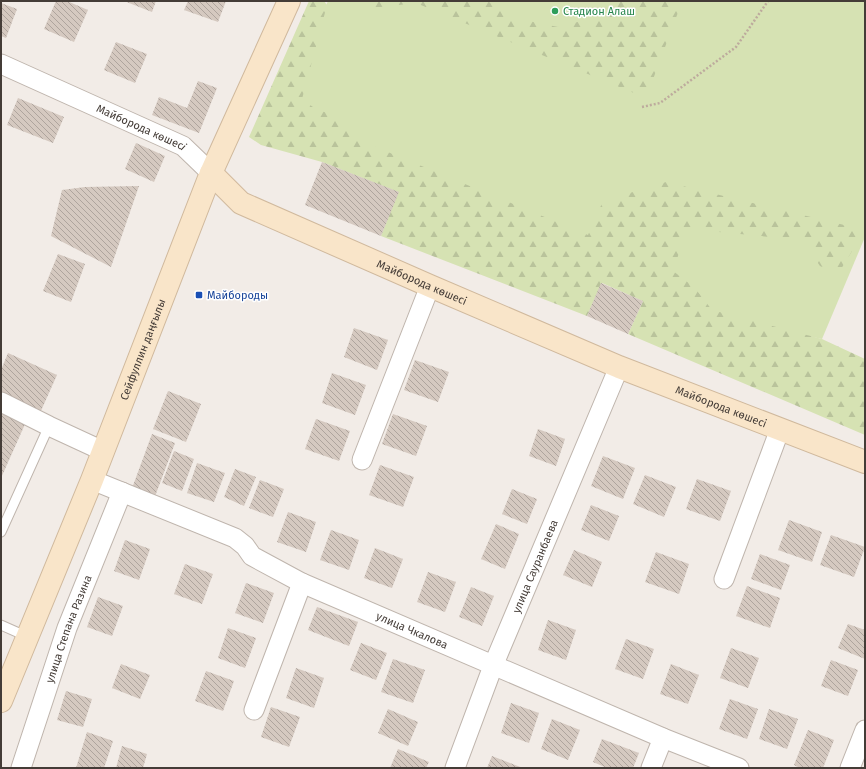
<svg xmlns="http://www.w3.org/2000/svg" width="866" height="769" font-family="'Fira Sans',sans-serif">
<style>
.grass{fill:#d6e2b3}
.forest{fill:url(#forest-firs)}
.building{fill:url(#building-back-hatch)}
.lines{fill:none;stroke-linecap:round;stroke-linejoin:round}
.lane-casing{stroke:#bfb5ad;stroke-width:11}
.street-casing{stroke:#bfb5ad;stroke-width:21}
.secondary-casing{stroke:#d0b99d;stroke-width:24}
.path{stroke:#bdab9d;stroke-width:2.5;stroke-dasharray:2 2;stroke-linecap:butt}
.lane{stroke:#fff;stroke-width:9}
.street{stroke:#fff;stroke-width:19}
.secondary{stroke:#f9e5c9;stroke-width:22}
.leisure-dot{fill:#2e9e5b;stroke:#fff;stroke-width:1.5}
.transit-dot{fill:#1a4fb4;stroke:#fff;stroke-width:1.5}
.labels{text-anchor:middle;stroke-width:3;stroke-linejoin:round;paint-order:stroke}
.leisure-label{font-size:11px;fill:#27864d;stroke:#fff;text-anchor:start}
.street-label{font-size:11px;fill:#443c37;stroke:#fff}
.transit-label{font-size:11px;fill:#164399;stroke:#fff;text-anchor:start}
</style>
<defs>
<pattern id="forest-firs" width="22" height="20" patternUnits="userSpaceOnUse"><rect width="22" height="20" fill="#d6e2b3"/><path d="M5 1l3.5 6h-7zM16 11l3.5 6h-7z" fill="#b9c39b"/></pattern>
<pattern id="building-back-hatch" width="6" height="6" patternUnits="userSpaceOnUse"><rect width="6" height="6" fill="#d5c9c0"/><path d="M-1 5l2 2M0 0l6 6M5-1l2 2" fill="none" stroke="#aea49d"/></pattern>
</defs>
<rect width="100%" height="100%" fill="#f2ece7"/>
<polygon class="grass" points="328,1 865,1 865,237 822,339 643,301 270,130"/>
<g class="forest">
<polygon points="309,1 324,1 327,5 302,99 317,110 336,115 359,140 588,235 603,201 666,182 865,230 838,274 820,266 802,240 687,229 673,271 694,287 712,310 822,339 865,359 865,435 628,334 643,301 602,283 587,316 381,236 398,192 322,162 261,145 249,137"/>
<polygon points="358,1 487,1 524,20 558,27 589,19 622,1 676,1 680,7 646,98 416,3 363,9"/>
</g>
<g class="building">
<polygon points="56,1 67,1 88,10 74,42 44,29"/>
<polygon points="124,1 156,1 152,12"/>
<polygon points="188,1 226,1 218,22 184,10"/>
<polygon points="1,3 17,9 6,38 1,36"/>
<polygon points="116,42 147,54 135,83 104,70"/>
<polygon points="198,81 217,88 199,133 152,115 159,97 187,108"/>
<polygon points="18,98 64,117 53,143 7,125"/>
<polygon points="136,143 165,156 154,182 125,169"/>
<polygon points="322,162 399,192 381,236 305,205"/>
<polygon points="139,186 111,267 51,236 62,190 85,187"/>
<polygon points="58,254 85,264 71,302 43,291"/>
<polygon points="601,283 643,301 628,334 587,316"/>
<polygon points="354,328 388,340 377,370 344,357"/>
<polygon points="8,353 57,375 40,413 1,396 1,370"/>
<polygon points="415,360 449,372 438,402 404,390"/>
<polygon points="332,373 366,385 355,415 322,403"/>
<polygon points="168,391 201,404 186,442 153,429"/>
<polygon points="1,412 26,422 1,478"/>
<polygon points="393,414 427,426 416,456 382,444"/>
<polygon points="316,419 350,431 339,461 305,449"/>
<polygon points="538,429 565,439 556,466 529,456"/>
<polygon points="152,434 175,443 154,499 131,491"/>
<polygon points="174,451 194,459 182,491 162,483"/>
<polygon points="603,456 635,468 623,499 591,486"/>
<polygon points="197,463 225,473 214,502 187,493"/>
<polygon points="380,465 414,477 403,507 369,495"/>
<polygon points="235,469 256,477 244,506 224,497"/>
<polygon points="645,475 676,487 664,517 633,504"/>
<polygon points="697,479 731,491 720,521 686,509"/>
<polygon points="260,480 284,489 273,517 249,508"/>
<polygon points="512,489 537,499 527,524 502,514"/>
<polygon points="591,505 619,516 609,541 581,530"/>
<polygon points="288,512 316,522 306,552 277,542"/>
<polygon points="789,520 822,532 812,562 778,550"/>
<polygon points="496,524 519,534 505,569 481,559"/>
<polygon points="331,530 359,540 349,570 320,560"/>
<polygon points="831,535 865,547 854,577 820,565"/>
<polygon points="125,540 150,549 139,580 114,571"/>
<polygon points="375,548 403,559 392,588 364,578"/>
<polygon points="574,550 602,562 592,587 563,575"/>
<polygon points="656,552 689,564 679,594 645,582"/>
<polygon points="760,554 790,565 781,590 751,579"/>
<polygon points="185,564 213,574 202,604 174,594"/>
<polygon points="428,572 456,582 445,612 417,602"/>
<polygon points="246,583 274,593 263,623 235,613"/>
<polygon points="747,586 780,598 770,628 736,616"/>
<polygon points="471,587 494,596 482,626 459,617"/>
<polygon points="98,597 123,606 112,636 87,627"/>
<polygon points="317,607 358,622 349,646 308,630"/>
<polygon points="548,620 576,630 566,660 538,650"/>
<polygon points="848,624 865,630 865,659 838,648"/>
<polygon points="228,628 256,638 245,668 218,658"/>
<polygon points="626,639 654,649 643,679 615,669"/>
<polygon points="361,643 387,653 376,680 350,670"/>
<polygon points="731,648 759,658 748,688 720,678"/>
<polygon points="393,659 425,670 413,703 381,692"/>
<polygon points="831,660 858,670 848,696 821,686"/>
<polygon points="121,664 150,675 140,699 112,688"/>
<polygon points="671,664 699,675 688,704 660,694"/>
<polygon points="296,668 324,678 314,708 286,698"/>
<polygon points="206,671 234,681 223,711 195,701"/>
<polygon points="66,691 92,699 83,727 57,720"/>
<polygon points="730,699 758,709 747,739 719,729"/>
<polygon points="511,703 539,713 529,743 501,733"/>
<polygon points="271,707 300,717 289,747 261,737"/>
<polygon points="388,709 418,722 408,746 378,733"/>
<polygon points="769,709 798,719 787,749 759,739"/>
<polygon points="552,719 580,730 568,760 541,749"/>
<polygon points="808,730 834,740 823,768 800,768 794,765"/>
<polygon points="87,732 113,741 104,768 76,768"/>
<polygon points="602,739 639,753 633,768 607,768 593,762"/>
<polygon points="122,746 147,754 143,768 116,768"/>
<polygon points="398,749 429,762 426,768 390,768"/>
<polygon points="492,756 523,768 487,768"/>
</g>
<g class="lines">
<g class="lane-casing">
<g id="lane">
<polyline points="1,532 49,426"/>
<polyline points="1,625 28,637"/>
</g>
</g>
<g class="street-casing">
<g id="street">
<path id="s1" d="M1 64 183 146 211 173"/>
<polyline points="1,402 49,426 103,451"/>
<polyline points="362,460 430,286"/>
<path id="s2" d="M92 480 235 538 245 546 252 556 302 583 663 738 739 768"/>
<polyline points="724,579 780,429"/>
<polyline points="254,710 302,583"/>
<path id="s3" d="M21 768 67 628 122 492"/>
<path id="s4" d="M455 768 493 666 619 367"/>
<polyline points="651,768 663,738"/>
<polyline points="850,768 865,730"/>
</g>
</g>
<g class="secondary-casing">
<g id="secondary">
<path id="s5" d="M211 173 241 203 430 286 619 367 865 462"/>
<path id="s6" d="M1 701 92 480 211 173 289 1"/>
</g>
</g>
<polyline class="path" points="642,107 660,103 736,47 768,1"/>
<use href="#lane" class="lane"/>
<use href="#street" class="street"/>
<use href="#secondary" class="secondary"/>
</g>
<circle class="leisure-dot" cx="555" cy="11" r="4"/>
<rect class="transit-dot" x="195" y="291" width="8" height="8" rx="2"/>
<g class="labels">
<g class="leisure-label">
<text x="563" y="15">Стадион Алаш</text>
</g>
<g class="street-label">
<text dy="4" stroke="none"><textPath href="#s1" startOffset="154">Майборода көшесі</textPath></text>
<text dy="4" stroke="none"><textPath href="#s5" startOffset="240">Майборода көшесі</textPath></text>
<text dy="4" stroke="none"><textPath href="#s6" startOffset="379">Сейфуллин даңғылы</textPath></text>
<text dy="4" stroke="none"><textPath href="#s5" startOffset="564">Майборода көшесі</textPath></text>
<text dy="4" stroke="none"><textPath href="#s4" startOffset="217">улица Сауранбаева</textPath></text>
<text dy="4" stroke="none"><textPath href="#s3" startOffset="147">улица Степана Разина</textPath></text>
<text dy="4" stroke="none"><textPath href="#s2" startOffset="356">улица Чкалова</textPath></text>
</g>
<g class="transit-label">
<text x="207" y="299">Майбороды</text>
</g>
</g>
<rect width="866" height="769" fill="none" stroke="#443c37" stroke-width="4"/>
</svg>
